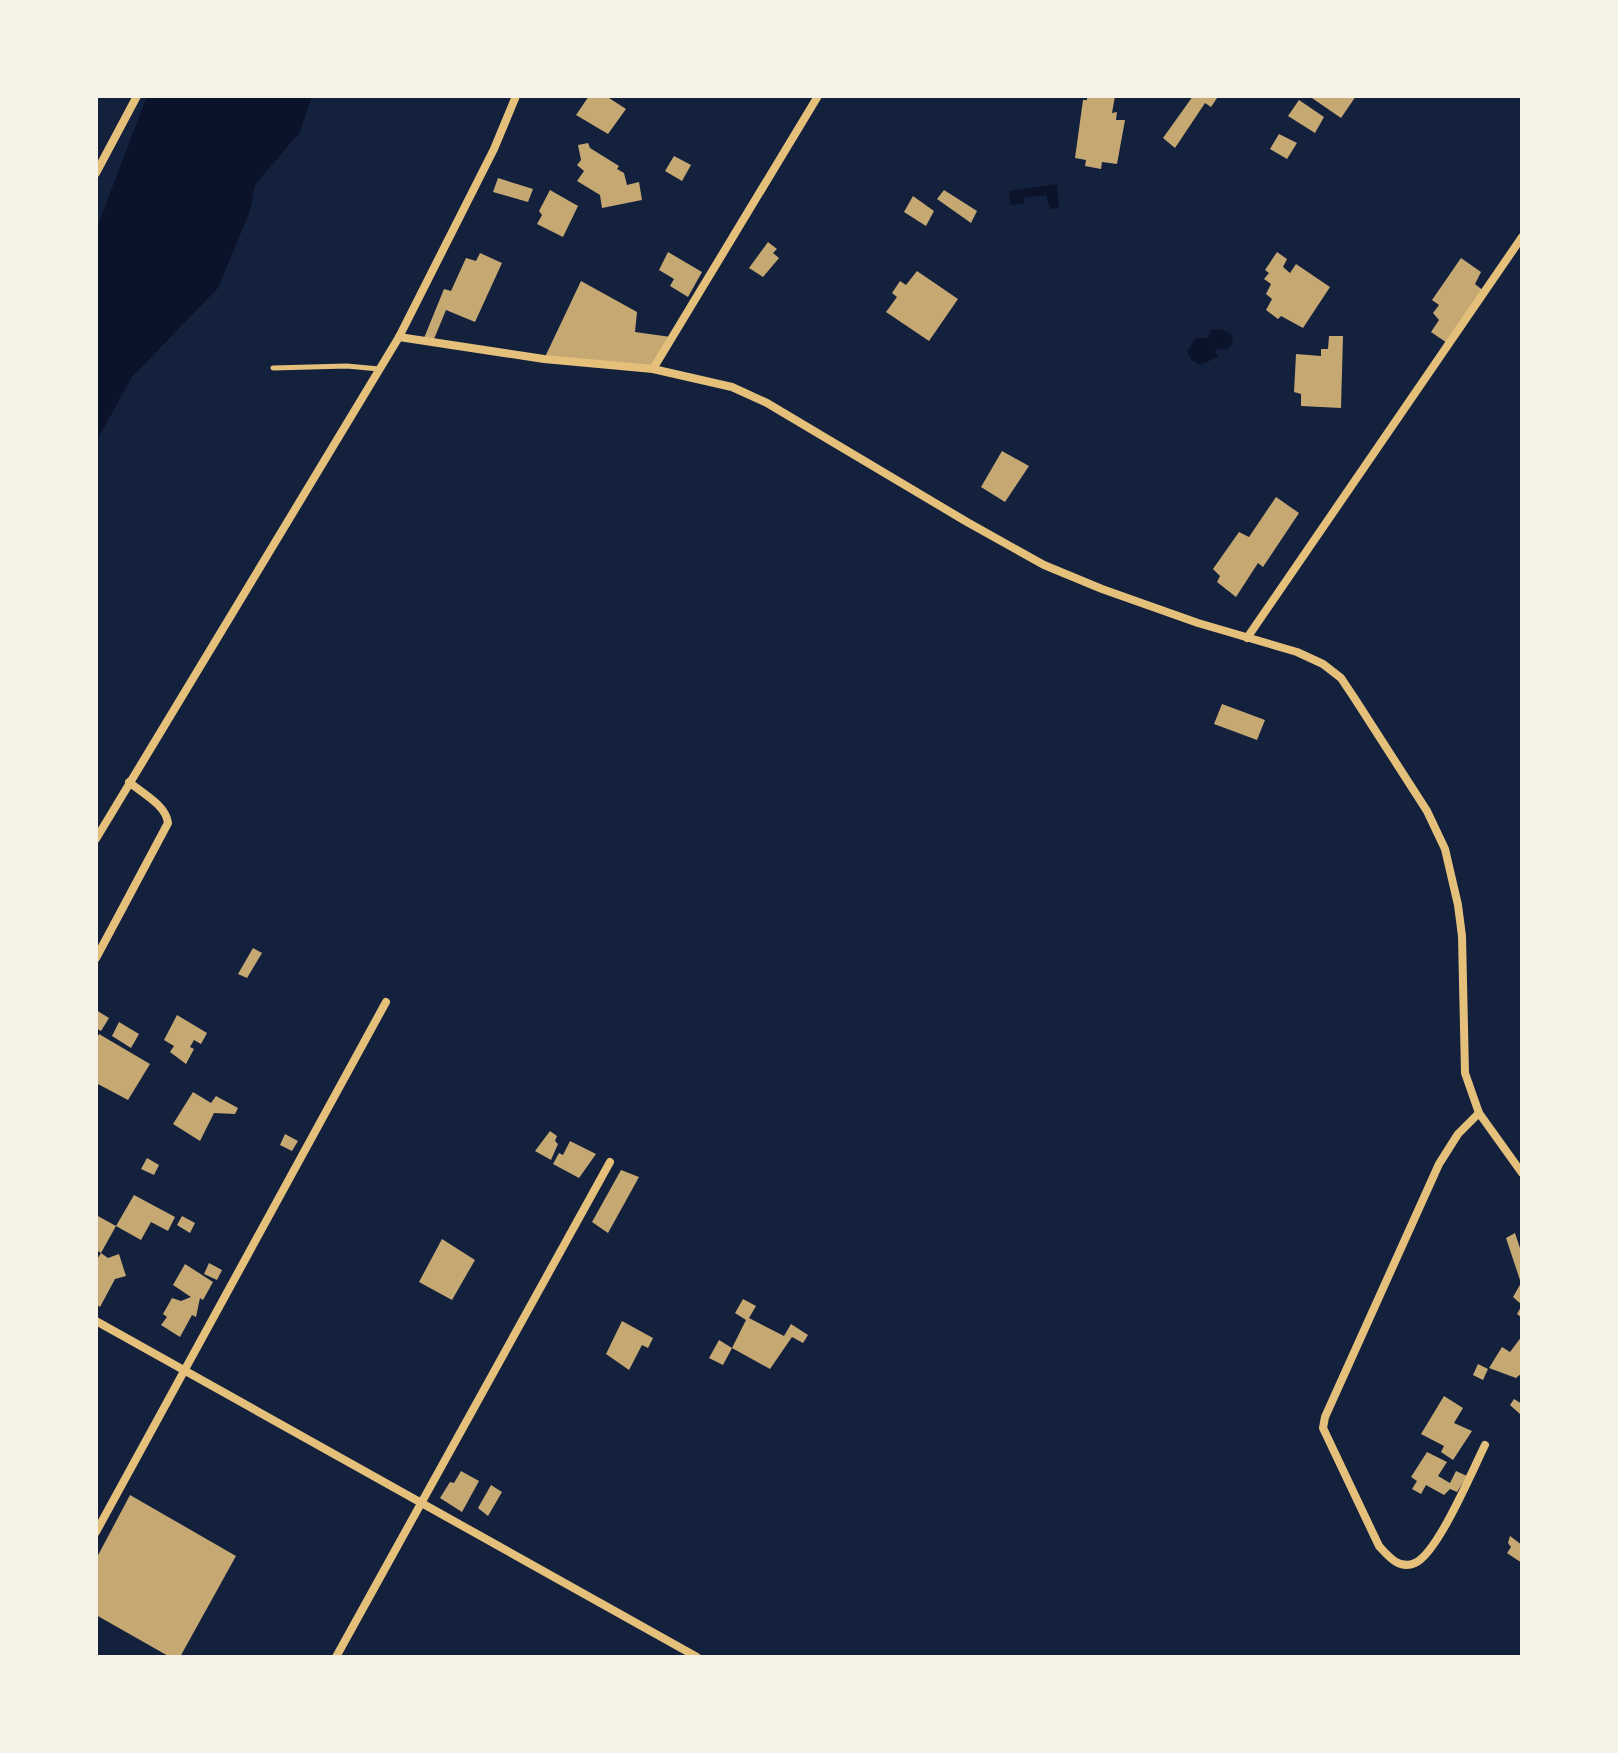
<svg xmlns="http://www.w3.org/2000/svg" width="1618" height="1753" font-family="'Titillium Web',sans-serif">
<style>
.water{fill:#0b132b}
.building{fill:#c6a872}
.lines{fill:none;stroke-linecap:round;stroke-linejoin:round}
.service{stroke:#e5c07b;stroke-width:5}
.minor{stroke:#e5c07b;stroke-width:8}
</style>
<rect width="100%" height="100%" fill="#14213d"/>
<g class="water">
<polygon points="147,96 312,96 300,132 255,185 250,211 218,288 132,377 96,442 96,230"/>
<polygon points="1057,184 1059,208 1050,209 1046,195 1023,198 1024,204 1010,205 1009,191"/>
<polygon points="1220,329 1231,334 1233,343 1227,350 1218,349 1215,351 1218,357 1200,365 1191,360 1187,351 1196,338 1208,338 1211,330"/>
</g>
<g class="building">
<polygon points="589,96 606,96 626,109 608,134 576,115"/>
<polygon points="1087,96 1115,96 1112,113 1117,112 1116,120 1125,120 1117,164 1102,162 1101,169 1085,166 1086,160 1075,158 1083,100 1087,100"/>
<polygon points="1193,96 1217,98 1211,107 1205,103 1175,148 1163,138"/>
<polygon points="1309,96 1356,96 1341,118"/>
<polygon points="1299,100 1324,117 1315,133 1288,116"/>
<polygon points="1279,134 1297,143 1287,159 1270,149"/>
<polygon points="588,143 590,148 619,166 617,169 624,173 627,185 639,182 642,200 602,208 600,195 577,181 584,171 577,165 581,160 578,145"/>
<polygon points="674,156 691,165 682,181 665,171"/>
<polygon points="498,178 533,189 528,202 493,192"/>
<polygon points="550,190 578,206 563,237 537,224 542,215 539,211"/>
<polygon points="944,190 977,211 971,223 937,199"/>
<polygon points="913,196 934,211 926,226 904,212"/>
<polygon points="768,242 777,249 773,253 779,258 763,277 749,268"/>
<polygon points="668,252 702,272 688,297 670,286 674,279 659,270"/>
<polygon points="1277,252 1287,259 1283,267 1290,273 1296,264 1330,287 1303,328 1281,316 1278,319 1266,310 1272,299 1266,294 1271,284 1264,279 1269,273 1265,270"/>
<polygon points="480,253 502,263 475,322 446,310 434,339 424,338 444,289 451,291 466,258 476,261"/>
<polygon points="1461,258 1481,272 1475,284 1485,292 1447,343 1431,332 1439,320 1433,313 1439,305 1432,300"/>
<polygon points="917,271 958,299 929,341 886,312 897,297 892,293 900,281 906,285"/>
<polygon points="581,281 637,312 635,332 671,337 653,369 544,359"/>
<polygon points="1329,336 1343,336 1341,408 1301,406 1301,394 1294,392 1296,354 1321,356 1321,349 1328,349"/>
<polygon points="1002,451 1029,466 1005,502 981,487"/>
<polygon points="1276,497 1299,513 1263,567 1258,563 1236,597 1217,582 1220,576 1213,569 1239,532 1249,537"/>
<polygon points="1222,704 1265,720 1257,740 1214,724"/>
<polygon points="253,948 262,953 247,978 238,974"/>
<polygon points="96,1010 109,1018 101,1031 96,1028"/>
<polygon points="177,1015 207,1033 201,1044 194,1040 190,1047 194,1049 186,1064 170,1052 174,1046 164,1040"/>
<polygon points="119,1022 139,1034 131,1048 112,1036"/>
<polygon points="99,1034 150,1064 128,1100 96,1083 96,1041"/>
<polygon points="193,1092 211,1103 216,1096 238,1108 235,1114 214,1113 200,1141 173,1124"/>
<polygon points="550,1131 557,1136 555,1141 558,1144 551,1160 535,1151"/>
<polygon points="285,1134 298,1141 292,1151 280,1145"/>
<polygon points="570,1141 596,1154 579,1178 553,1164 559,1153 563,1155"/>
<polygon points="147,1158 159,1165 154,1175 141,1169"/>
<polygon points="621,1170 639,1177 608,1233 592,1222"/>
<polygon points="134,1195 175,1217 168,1231 151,1222 141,1240 116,1226"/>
<polygon points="96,1215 116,1226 101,1253 96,1250"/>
<polygon points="182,1216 195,1223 190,1233 177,1225"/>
<polygon points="1515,1233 1522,1254 1522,1318 1517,1314 1522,1305 1513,1297 1521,1283 1506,1238"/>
<polygon points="442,1239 475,1260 452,1300 419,1282"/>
<polygon points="101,1253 108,1258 119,1254 126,1276 115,1279 100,1307 96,1304 96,1261"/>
<polygon points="209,1263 222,1270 217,1280 204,1274"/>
<polygon points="185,1264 213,1282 203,1300 200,1298 196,1317 192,1315 180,1337 161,1325 167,1317 163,1314 172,1298 181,1301 191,1297 173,1285"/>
<polygon points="743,1299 756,1306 749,1318 784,1336 791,1324 808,1335 803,1343 792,1337 770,1369 732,1348 746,1320 735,1313"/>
<polygon points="622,1321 653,1338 648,1348 642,1345 629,1370 606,1354"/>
<polygon points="1522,1336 1522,1373 1516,1378 1489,1368 1502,1347 1510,1352"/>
<polygon points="719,1340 732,1348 723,1365 709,1358"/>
<polygon points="1478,1364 1488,1369 1483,1380 1473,1375"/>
<polygon points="1444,1396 1463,1408 1454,1423 1472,1431 1453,1460 1441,1452 1444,1446 1421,1434"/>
<polygon points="1514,1399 1522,1404 1521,1415 1510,1405"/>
<polygon points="1427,1452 1447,1462 1438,1476 1450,1483 1456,1471 1467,1476 1457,1492 1450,1489 1444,1495 1426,1485 1421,1494 1412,1489 1417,1481 1411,1477"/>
<polygon points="461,1471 479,1481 462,1512 440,1498 450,1482 454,1483"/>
<polygon points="491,1485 502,1492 488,1516 478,1508"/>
<polygon points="130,1495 236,1556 180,1657 170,1657 96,1615 96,1559"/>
<polygon points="1510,1536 1522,1545 1522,1563 1507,1553 1511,1547 1508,1543"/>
</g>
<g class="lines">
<polyline class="service" points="273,368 347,366 379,369"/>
<g class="minor">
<polyline points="96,173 137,96"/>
<polyline points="399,337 544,359 653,369 732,387 767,403 967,522 1044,565 1102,589 1198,623 1297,652 1323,664 1341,678 1355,699 1427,811 1445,849 1458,905 1462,936 1465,1073 1479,1113 1522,1173"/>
<polyline points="653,369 818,96"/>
<polyline points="1247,638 1522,237"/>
<polyline points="96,839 399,337 494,149 516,96"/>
<path d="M96 958 168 823C166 805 142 793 129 782"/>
<path d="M1479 1113 1458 1134 1439 1164 1325 1417 1323 1428 1379 1546C1388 1556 1399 1570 1415 1563 1438 1553 1473 1469 1485 1445"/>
<polyline points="96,1321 697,1657"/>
<polyline points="96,1532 386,1002"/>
<polyline points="336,1657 610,1162"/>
</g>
</g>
<rect width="1618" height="1753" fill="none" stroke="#f6f1e7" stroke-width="196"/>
</svg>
